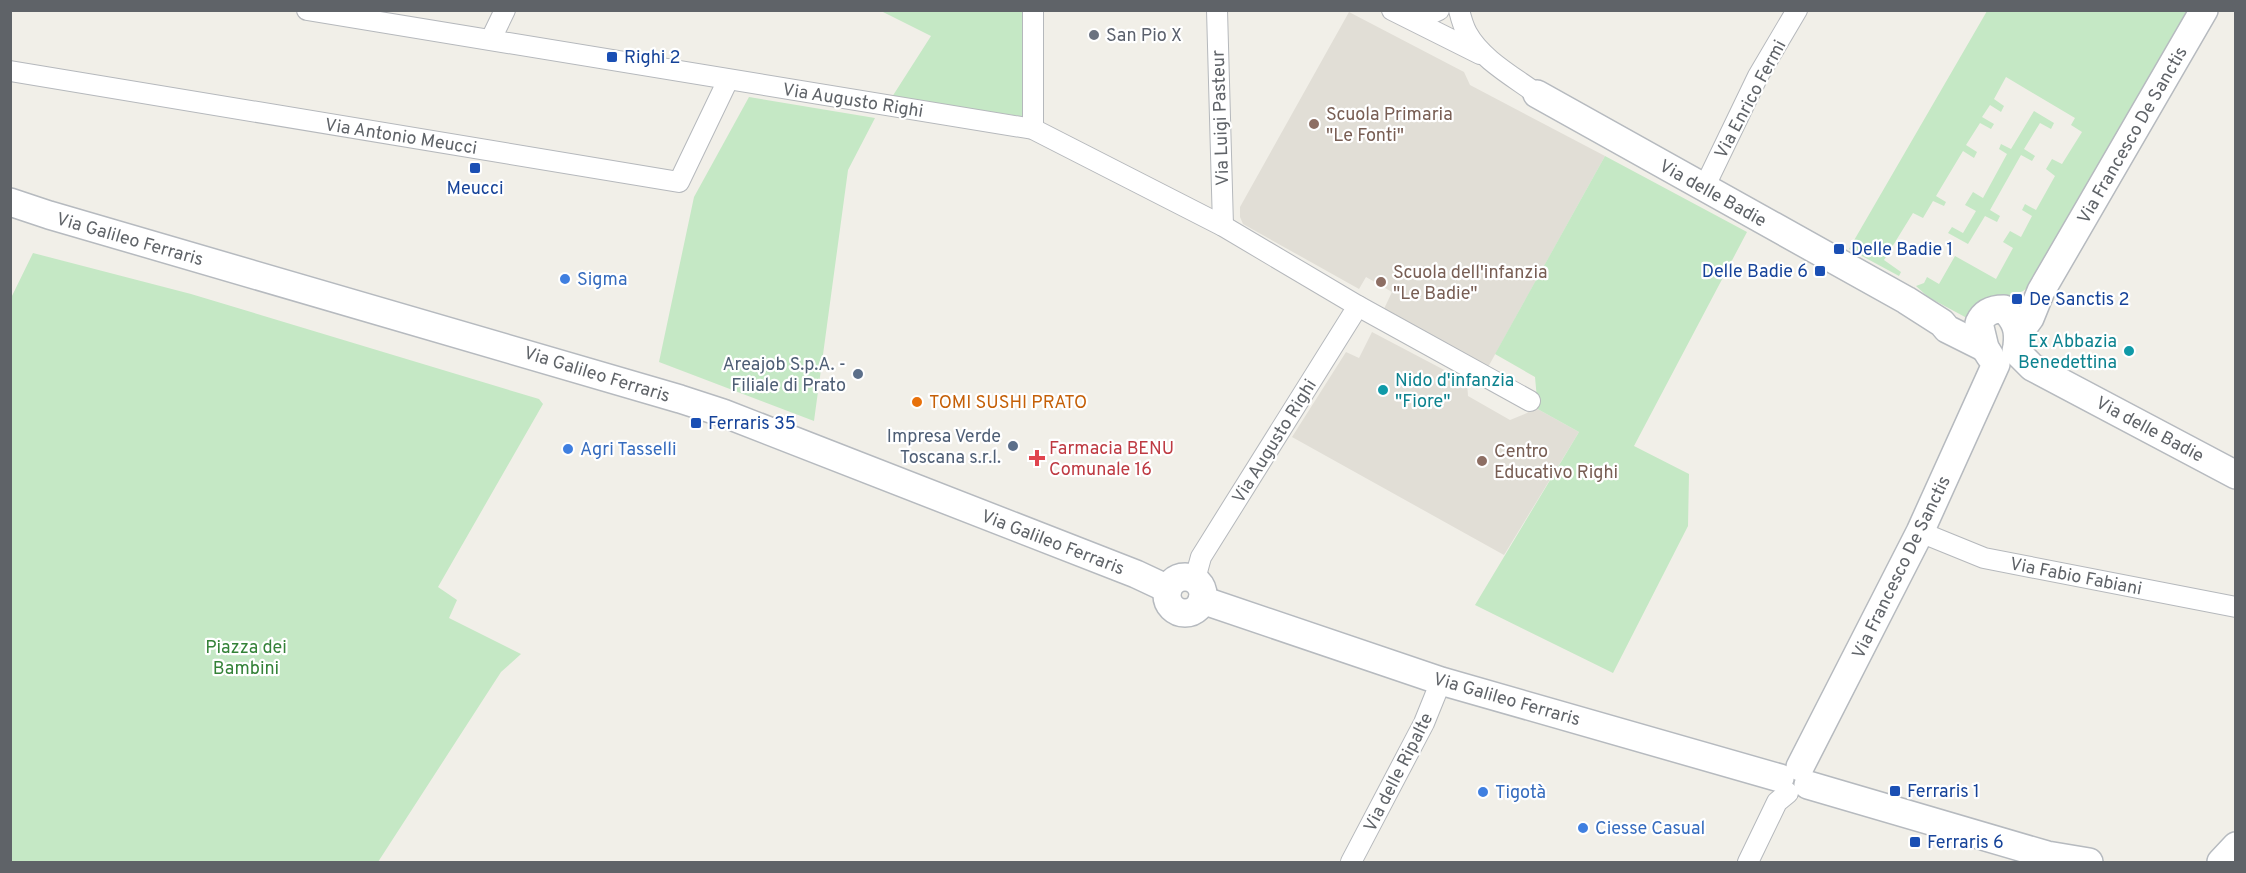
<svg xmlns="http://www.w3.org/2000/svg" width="2246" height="873" font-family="Overpass,sans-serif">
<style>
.education{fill:#e1ded6}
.green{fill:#c5e8c5}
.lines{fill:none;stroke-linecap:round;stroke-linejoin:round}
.street-casing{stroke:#b5b8bc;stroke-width:22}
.secondary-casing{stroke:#b6babf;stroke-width:30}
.street{stroke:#fff;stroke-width:20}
.secondary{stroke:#fff;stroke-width:27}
.worship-dot{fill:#6b7280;stroke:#fff;stroke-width:2}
.transit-dot{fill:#1a4fb4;stroke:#fff;stroke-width:2}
.education-dot{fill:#8d6e63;stroke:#fff;stroke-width:2}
.shop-dot{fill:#3f7fe0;stroke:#fff;stroke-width:2}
.culture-dot{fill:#0f9aa8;stroke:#fff;stroke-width:2}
.service-dot{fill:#5c6f8a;stroke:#fff;stroke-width:2}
.food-dot{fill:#e8710a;stroke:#fff;stroke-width:2}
.health-dot{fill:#e0444e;stroke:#fff;stroke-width:2}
.labels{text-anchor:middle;stroke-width:4.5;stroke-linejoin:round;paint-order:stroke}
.worship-label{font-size:18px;fill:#5b616d;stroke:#fff;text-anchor:start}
.transit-label{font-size:18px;fill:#164399;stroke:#fff;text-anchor:start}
.street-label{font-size:18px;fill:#5f6368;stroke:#fff}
.education-label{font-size:18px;fill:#785e54;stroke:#fff;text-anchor:start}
.shop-label{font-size:18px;fill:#366cbe;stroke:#fff;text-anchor:start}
.culture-label{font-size:18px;fill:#0d838f;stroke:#fff;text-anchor:end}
.service-label{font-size:18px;fill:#4e5e75;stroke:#fff;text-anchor:end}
.food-label{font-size:18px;fill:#c56008;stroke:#fff;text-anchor:start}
.health-label{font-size:18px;fill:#be3a42;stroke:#fff;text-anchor:start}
.park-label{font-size:18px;fill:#348238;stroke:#fff}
</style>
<rect width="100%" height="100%" fill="#f1efe8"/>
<g class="education">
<polygon points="1349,12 1464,72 1470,85 1605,156 1487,369 1383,311 1392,292 1366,277 1359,289 1243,224 1240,217 1240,207"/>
<polygon points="1372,332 1467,382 1468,396 1510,420 1527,413 1534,407 1579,432 1504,555 1292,437 1346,352 1359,358"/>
</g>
<g class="green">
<polygon points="881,11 1024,11 1026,117 892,97 931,36"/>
<polygon points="1987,11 2194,11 2035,282 2023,291 1965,317 1928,297 1916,286 1924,283 1927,277 1939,284 1955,256 1996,279 2013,248 2003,242 2010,231 2021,237 2032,216 2022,210 2025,204 2036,210 2055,176 2046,169 2052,159 2062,164 2082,132 2071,125 2075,118 2006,77 1994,99 2004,106 2001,112 1990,105 1982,117 1994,124 1991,129 1980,123 1966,145 1977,152 1974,158 1963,151 1936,196 1946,202 1944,206 1933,201 1923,218 1913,213 1884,260 1901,272 1899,276 1849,249"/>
<polygon points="749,97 875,118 848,170 814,421 659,362 694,197"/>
<polygon points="2034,111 2054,123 2051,129 2040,123 2024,149 2035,156 2032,161 2021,155 1990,210 2000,216 1997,222 1985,216 1968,244 1948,233 1952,227 1963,233 1976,211 1965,205 1973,192 1983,198 2007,154 1999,149 2001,144 2011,149"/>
<polygon points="1605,156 1747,232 1634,446 1689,474 1688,526 1613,673 1475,605 1579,432 1534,407 1537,399 1535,377 1495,354"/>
<polygon points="33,253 191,294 539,399 543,404 438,587 457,600 449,618 521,654 501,672 378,862 11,862 10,300"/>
</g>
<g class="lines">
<g class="street-casing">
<g id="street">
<polyline points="307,10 1033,129 1223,226 1358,306 1201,557 1195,579"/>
<polyline points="1217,10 1223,226"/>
<polyline points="1392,10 1480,54"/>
<path d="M1459 10C1461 18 1463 26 1467 33 1481 59 1514 77 1537 94"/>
<polyline points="1405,15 1426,16 1439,10"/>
<polyline points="491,39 505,10"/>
<polyline points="10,71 679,182 728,80"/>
<polyline points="1033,129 1033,10"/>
<polyline points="1704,188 1758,76 1797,10"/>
<polyline points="1358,306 1530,401"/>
<polyline points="1920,532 1984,558 2236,607"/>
<polyline points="1351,862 1424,723 1441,681"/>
<polyline points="1748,862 1777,802 1788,793"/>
</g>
</g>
<g class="secondary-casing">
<g id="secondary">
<polyline points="1537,94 1906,300 1942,323 1947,329 1985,348"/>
<polyline points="10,202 49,215 680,399 723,413 1136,574 1168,589"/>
<polyline points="2019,333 2030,318 2041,291 2204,10"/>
<polyline points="2016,351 2032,367 2236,475"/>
<path d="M1990 356 1985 348 1979 323C1984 312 1992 309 2004 309 2016 321 2019 330 2017 346"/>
<circle cx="1185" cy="595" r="18"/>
<polyline points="1202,600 1441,681 1780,778"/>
<polyline points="1800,767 1920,532 1996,364"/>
<polyline points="1808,785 2047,855 2089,862"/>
<polyline points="2221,862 2236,846"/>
</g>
</g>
<use href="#street" class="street"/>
<use href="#secondary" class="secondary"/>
</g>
<circle class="worship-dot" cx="1094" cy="35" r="6"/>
<g class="transit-dot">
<rect x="606" y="51" width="12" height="12" rx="3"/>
<rect x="469" y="162" width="12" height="12" rx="3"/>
<rect x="1833" y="243" width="12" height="12" rx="3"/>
<rect x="1814" y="265" width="12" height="12" rx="3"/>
<rect x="2011" y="293" width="12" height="12" rx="3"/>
<rect x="690" y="417" width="12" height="12" rx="3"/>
<rect x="1889" y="785" width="12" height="12" rx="3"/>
<rect x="1909" y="836" width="12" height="12" rx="3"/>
</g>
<g class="education-dot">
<circle cx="1314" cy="124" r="6"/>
<circle cx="1381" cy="282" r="6"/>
<circle cx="1482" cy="461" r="6"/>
</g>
<g class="shop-dot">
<circle cx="565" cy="279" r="6"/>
<circle cx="568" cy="449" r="6"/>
<circle cx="1483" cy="792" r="6"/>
<circle cx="1583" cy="828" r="6"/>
</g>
<g class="culture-dot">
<circle cx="2129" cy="351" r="6"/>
<circle cx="1383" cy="390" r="6"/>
</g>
<g class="service-dot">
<circle cx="858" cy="374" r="6"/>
<circle cx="1013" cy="446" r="6"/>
</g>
<circle class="food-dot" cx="917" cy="402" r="6"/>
<path class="health-dot" d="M1034 449h6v6h6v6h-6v6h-6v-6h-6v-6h6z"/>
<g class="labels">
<g class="worship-label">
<text x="1106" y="41">San Pio X</text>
</g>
<g class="transit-label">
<text x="624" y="63">Righi 2</text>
<text x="475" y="194" text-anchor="middle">Meucci</text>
<text x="1851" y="255">Delle Badie 1</text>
<text x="1808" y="277" text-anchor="end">Delle Badie 6</text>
<text x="2029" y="305">De Sanctis 2</text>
<text x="708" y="429">Ferraris 35</text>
<text x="1907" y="797">Ferraris 1</text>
<text x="1927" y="848">Ferraris 6</text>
</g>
<g class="street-label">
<text transform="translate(1750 99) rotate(-62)" y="6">Via Enrico Fermi</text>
<text transform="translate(853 100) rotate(9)" y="6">Via Augusto Righi</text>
<text transform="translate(1220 118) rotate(-92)" y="6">Via Luigi Pasteur</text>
<text transform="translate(2132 135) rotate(-60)" y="6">Via Francesco De Sanctis</text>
<text transform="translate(401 136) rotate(9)" y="6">Via Antonio Meucci</text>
<text transform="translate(1713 193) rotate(29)" y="6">Via delle Badie</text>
<text transform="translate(130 239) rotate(16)" y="6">Via Galileo Ferraris</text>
<text transform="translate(597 374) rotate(17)" y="6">Via Galileo Ferraris</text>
<text transform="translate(2150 429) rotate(28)" y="6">Via delle Badie</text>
<text transform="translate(1274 441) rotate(-58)" y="6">Via Augusto Righi</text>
<text transform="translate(1053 542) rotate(21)" y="6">Via Galileo Ferraris</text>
<text transform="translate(1901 567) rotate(-64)" y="6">Via Francesco De Sanctis</text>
<text transform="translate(2076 576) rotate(11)" y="6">Via Fabio Fabiani</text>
<text transform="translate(1507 699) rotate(16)" y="6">Via Galileo Ferraris</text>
<text transform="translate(1398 772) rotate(-63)" y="6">Via delle Ripalte</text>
</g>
<g class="education-label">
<text x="1326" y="120">Scuola Primaria<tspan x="1326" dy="21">"Le Fonti"</tspan></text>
<text x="1393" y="278">Scuola dell'infanzia<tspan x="1393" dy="21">"Le Badie"</tspan></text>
<text x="1494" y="457">Centro<tspan x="1494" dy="21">Educativo Righi</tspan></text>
</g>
<g class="shop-label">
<text x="577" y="285">Sigma</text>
<text x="580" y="455">Agri Tasselli</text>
<text x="1495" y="798">Tigotà</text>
<text x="1595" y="834">Ciesse Casual</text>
</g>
<g class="culture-label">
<text x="2117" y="347">Ex Abbazia<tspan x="2117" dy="21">Benedettina</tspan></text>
<text x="1395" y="386" text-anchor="start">Nido d'infanzia<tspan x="1395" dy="21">"Fiore"</tspan></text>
</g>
<g class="service-label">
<text x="846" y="370">Areajob S.p.A. -<tspan x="846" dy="21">Filiale di Prato</tspan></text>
<text x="1001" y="442">Impresa Verde<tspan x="1001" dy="21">Toscana s.r.l.</tspan></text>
</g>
<g class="food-label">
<text x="929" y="408">TOMI SUSHI PRATO</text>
</g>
<g class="health-label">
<text x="1049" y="454">Farmacia BENU<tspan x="1049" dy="21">Comunale 16</tspan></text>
</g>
<g class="park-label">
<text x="246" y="653">Piazza dei<tspan x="246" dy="21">Bambini</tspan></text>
</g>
</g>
<rect width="2246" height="873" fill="none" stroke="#5f6368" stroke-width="24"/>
</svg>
